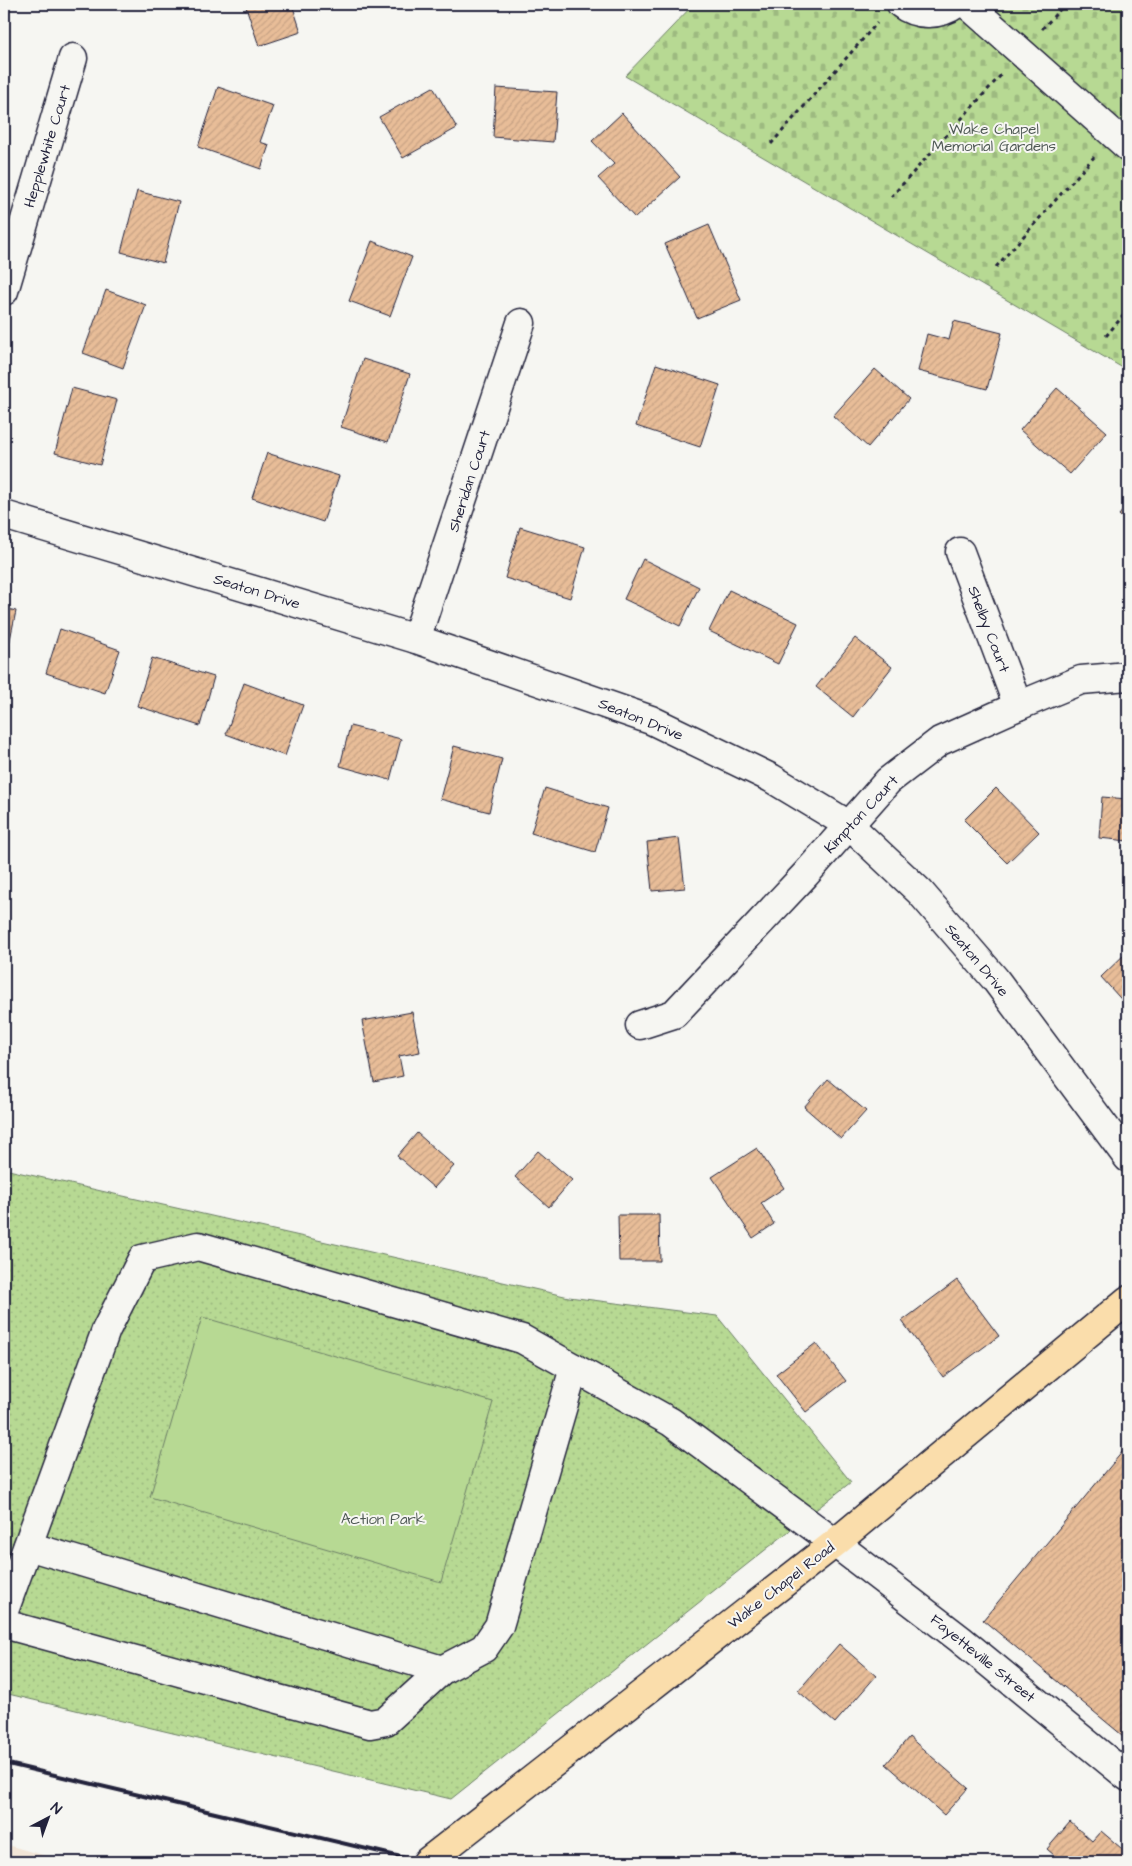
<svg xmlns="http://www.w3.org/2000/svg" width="1132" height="1866" font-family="'Architects Daughter',sans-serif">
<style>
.built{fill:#f2e5d7}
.cemetery{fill:url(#cemetery-stones);stroke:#6c7e67}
.park{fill:url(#park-dots);stroke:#6c7e67}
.garden{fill:#b7d993;stroke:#6c7e67}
.building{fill:url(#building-hatch);stroke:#22223b}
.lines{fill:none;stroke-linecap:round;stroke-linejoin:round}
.minor-casing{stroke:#22223b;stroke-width:31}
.major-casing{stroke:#22223b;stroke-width:31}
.path{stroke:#22223b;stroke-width:3;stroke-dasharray:4 4;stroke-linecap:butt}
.minor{stroke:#f6f6f2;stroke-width:28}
.major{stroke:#faddab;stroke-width:28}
.rail{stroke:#22223b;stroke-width:4}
.labels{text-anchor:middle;stroke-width:4;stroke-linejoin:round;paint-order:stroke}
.park-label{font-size:15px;fill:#4f5955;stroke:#f6f6f2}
.street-label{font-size:15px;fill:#22223b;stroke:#f6f6f2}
</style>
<defs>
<pattern id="cemetery-stones" width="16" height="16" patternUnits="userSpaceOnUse" patternTransform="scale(1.25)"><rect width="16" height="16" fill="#b7d993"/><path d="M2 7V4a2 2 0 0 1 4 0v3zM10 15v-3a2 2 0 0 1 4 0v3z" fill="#9dba80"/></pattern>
<pattern id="park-dots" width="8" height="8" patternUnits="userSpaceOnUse" patternTransform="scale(1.25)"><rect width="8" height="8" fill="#b7d993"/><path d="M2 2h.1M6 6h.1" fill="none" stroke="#9dba80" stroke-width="1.8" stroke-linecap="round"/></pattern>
<pattern id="building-hatch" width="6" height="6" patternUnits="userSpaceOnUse" patternTransform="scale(1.25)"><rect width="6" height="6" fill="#e8bd98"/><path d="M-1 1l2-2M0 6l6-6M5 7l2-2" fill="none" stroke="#c7a284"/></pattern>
</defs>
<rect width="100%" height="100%" fill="#f6f6f2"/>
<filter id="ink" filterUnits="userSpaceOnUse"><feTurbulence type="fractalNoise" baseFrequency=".02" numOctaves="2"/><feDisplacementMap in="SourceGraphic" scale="10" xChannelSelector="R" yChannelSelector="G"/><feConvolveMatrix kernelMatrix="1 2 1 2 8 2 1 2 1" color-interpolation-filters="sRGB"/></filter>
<g filter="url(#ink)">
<polygon class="built" points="4,1844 67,1862 4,1862"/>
<polygon class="cemetery" points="694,4 1128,4 1128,371 625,76"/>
<polygon class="park" points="4,1169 569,1297 717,1316 851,1482 451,1799 4,1693"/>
<polygon class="garden" points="202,1317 493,1402 441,1582 150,1497"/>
<g class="building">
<polygon points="245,4 292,4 301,32 259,46"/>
<polygon points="218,87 273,106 260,142 269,145 261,169 198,147"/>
<polygon points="433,87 457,128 403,158 379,117"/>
<polygon points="496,88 557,92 553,142 493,137"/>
<polygon points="622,113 680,177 635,218 598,178 614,164 592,141"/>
<polygon points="137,191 179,202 163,263 121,252"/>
<polygon points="709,225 741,300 697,318 665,244"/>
<polygon points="372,241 412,257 390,316 349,301"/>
<polygon points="106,290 146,305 123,368 83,353"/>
<polygon points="954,321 1002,333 987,389 918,371 927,334 949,340"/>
<polygon points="363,359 410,374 388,442 341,427"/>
<polygon points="656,364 720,385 700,447 636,426"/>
<polygon points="875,369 909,399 868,447 833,416"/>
<polygon points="72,388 117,400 100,465 55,453"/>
<polygon points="1057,388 1107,432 1070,474 1020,430"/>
<polygon points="267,453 339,476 323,522 252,498"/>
<polygon points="1128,504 1128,523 1119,515"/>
<polygon points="520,527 585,547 570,598 505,578"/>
<polygon points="643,559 699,587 680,626 624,599"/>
<polygon points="729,590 798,623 778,664 709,631"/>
<polygon points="4,608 16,611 7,654 4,654"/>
<polygon points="60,629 120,650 105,693 46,673"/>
<polygon points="855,638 892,667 853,717 816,687"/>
<polygon points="152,658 214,677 200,726 137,706"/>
<polygon points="244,683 303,705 285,756 226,734"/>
<polygon points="350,726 401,739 390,780 340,766"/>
<polygon points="454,746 502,759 489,812 440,799"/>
<polygon points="545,788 608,808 595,852 531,833"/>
<polygon points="996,788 1039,832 1007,863 964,820"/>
<polygon points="1102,797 1128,799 1128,841 1099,838"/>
<polygon points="679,838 685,888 652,891 647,842"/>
<polygon points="1128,951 1128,1007 1101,977"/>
<polygon points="412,1012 420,1052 399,1056 403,1076 374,1082 362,1021"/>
<polygon points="828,1079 866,1111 841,1139 804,1107"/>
<polygon points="417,1133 454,1166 434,1188 397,1156"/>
<polygon points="757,1148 784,1188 761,1203 774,1224 753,1238 712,1177"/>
<polygon points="538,1151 572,1180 549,1207 515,1177"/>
<polygon points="618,1215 659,1215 660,1261 619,1261"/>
<polygon points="957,1280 999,1336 943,1377 902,1321"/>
<polygon points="816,1343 846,1381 806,1412 776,1374"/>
<polygon points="1128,1445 1128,1740 983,1620"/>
<polygon points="839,1644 876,1676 835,1723 798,1691"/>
<polygon points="909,1737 968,1788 944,1815 886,1764"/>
<polygon points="1070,1822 1092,1841 1101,1831 1128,1854 1128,1857 1124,1862 1062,1862 1047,1849"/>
</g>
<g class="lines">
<g class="minor-casing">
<g id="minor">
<path d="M901 4C917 17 941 15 956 4"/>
<polyline points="967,4 1128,147"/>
<polyline points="4,291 73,58"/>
<polyline points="4,515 416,639 651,720 771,778 849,825 920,892 995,979 1128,1158"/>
<polyline points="960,552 1018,706"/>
<polyline points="416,639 521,323"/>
<polyline points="640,1025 674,1014 805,875 888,781 940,741 1018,706 1081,680 1128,676"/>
<polyline points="28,1546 442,1670"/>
<polyline points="4,1611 106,1330 142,1259 198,1246 522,1339 671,1422 835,1543 960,1639 1128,1777"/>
<polyline points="4,1624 370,1724 386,1721 442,1670 484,1648 499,1626 574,1368"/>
</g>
</g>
<g class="major-casing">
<polyline id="major" points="427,1862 835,1543 1128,1300"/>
</g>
<g class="path">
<polyline points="1042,29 1065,4"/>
<polyline points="771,144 877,23"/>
<polyline points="891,197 1001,75"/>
<polyline points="996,267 1094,157"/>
<polyline points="1106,336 1128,310"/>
</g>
<use href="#minor" class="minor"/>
<use href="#major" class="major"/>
<polyline class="rail" points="4,1763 422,1862"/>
</g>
</g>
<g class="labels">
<g class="park-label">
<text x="994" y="134">Wake Chapel<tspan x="994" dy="17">Memorial Gardens</tspan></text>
<text x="383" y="1524">Action Park</text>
</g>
<g class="street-label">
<text transform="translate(47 146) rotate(-73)" y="5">Hepplewhite Court</text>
<text transform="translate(469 481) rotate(-72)" y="5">Sheridan Court</text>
<text transform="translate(257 591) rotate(17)" y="5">Seaton Drive</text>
<text transform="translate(989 629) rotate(69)" y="5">Shelby Court</text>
<text transform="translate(641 719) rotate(22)" y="5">Seaton Drive</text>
<text transform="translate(861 814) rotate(-47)" y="5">Kimpton Court</text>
<text transform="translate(977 960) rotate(50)" y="5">Seaton Drive</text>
<text transform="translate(781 1585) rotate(-38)" y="5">Wake Chapel Road</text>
<text transform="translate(983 1658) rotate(39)" y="5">Fayetteville Street</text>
</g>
</g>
<rect width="1132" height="1866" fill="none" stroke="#f6f6f2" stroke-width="20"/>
<rect x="10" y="10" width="1112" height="1846" fill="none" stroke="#22223b" stroke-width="2" filter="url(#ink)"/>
<g transform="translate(48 1818) rotate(41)" stroke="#f6f6f2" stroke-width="4" paint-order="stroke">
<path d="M0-4L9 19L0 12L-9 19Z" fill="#22223b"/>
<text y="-8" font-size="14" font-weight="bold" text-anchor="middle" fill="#22223b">N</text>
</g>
</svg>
